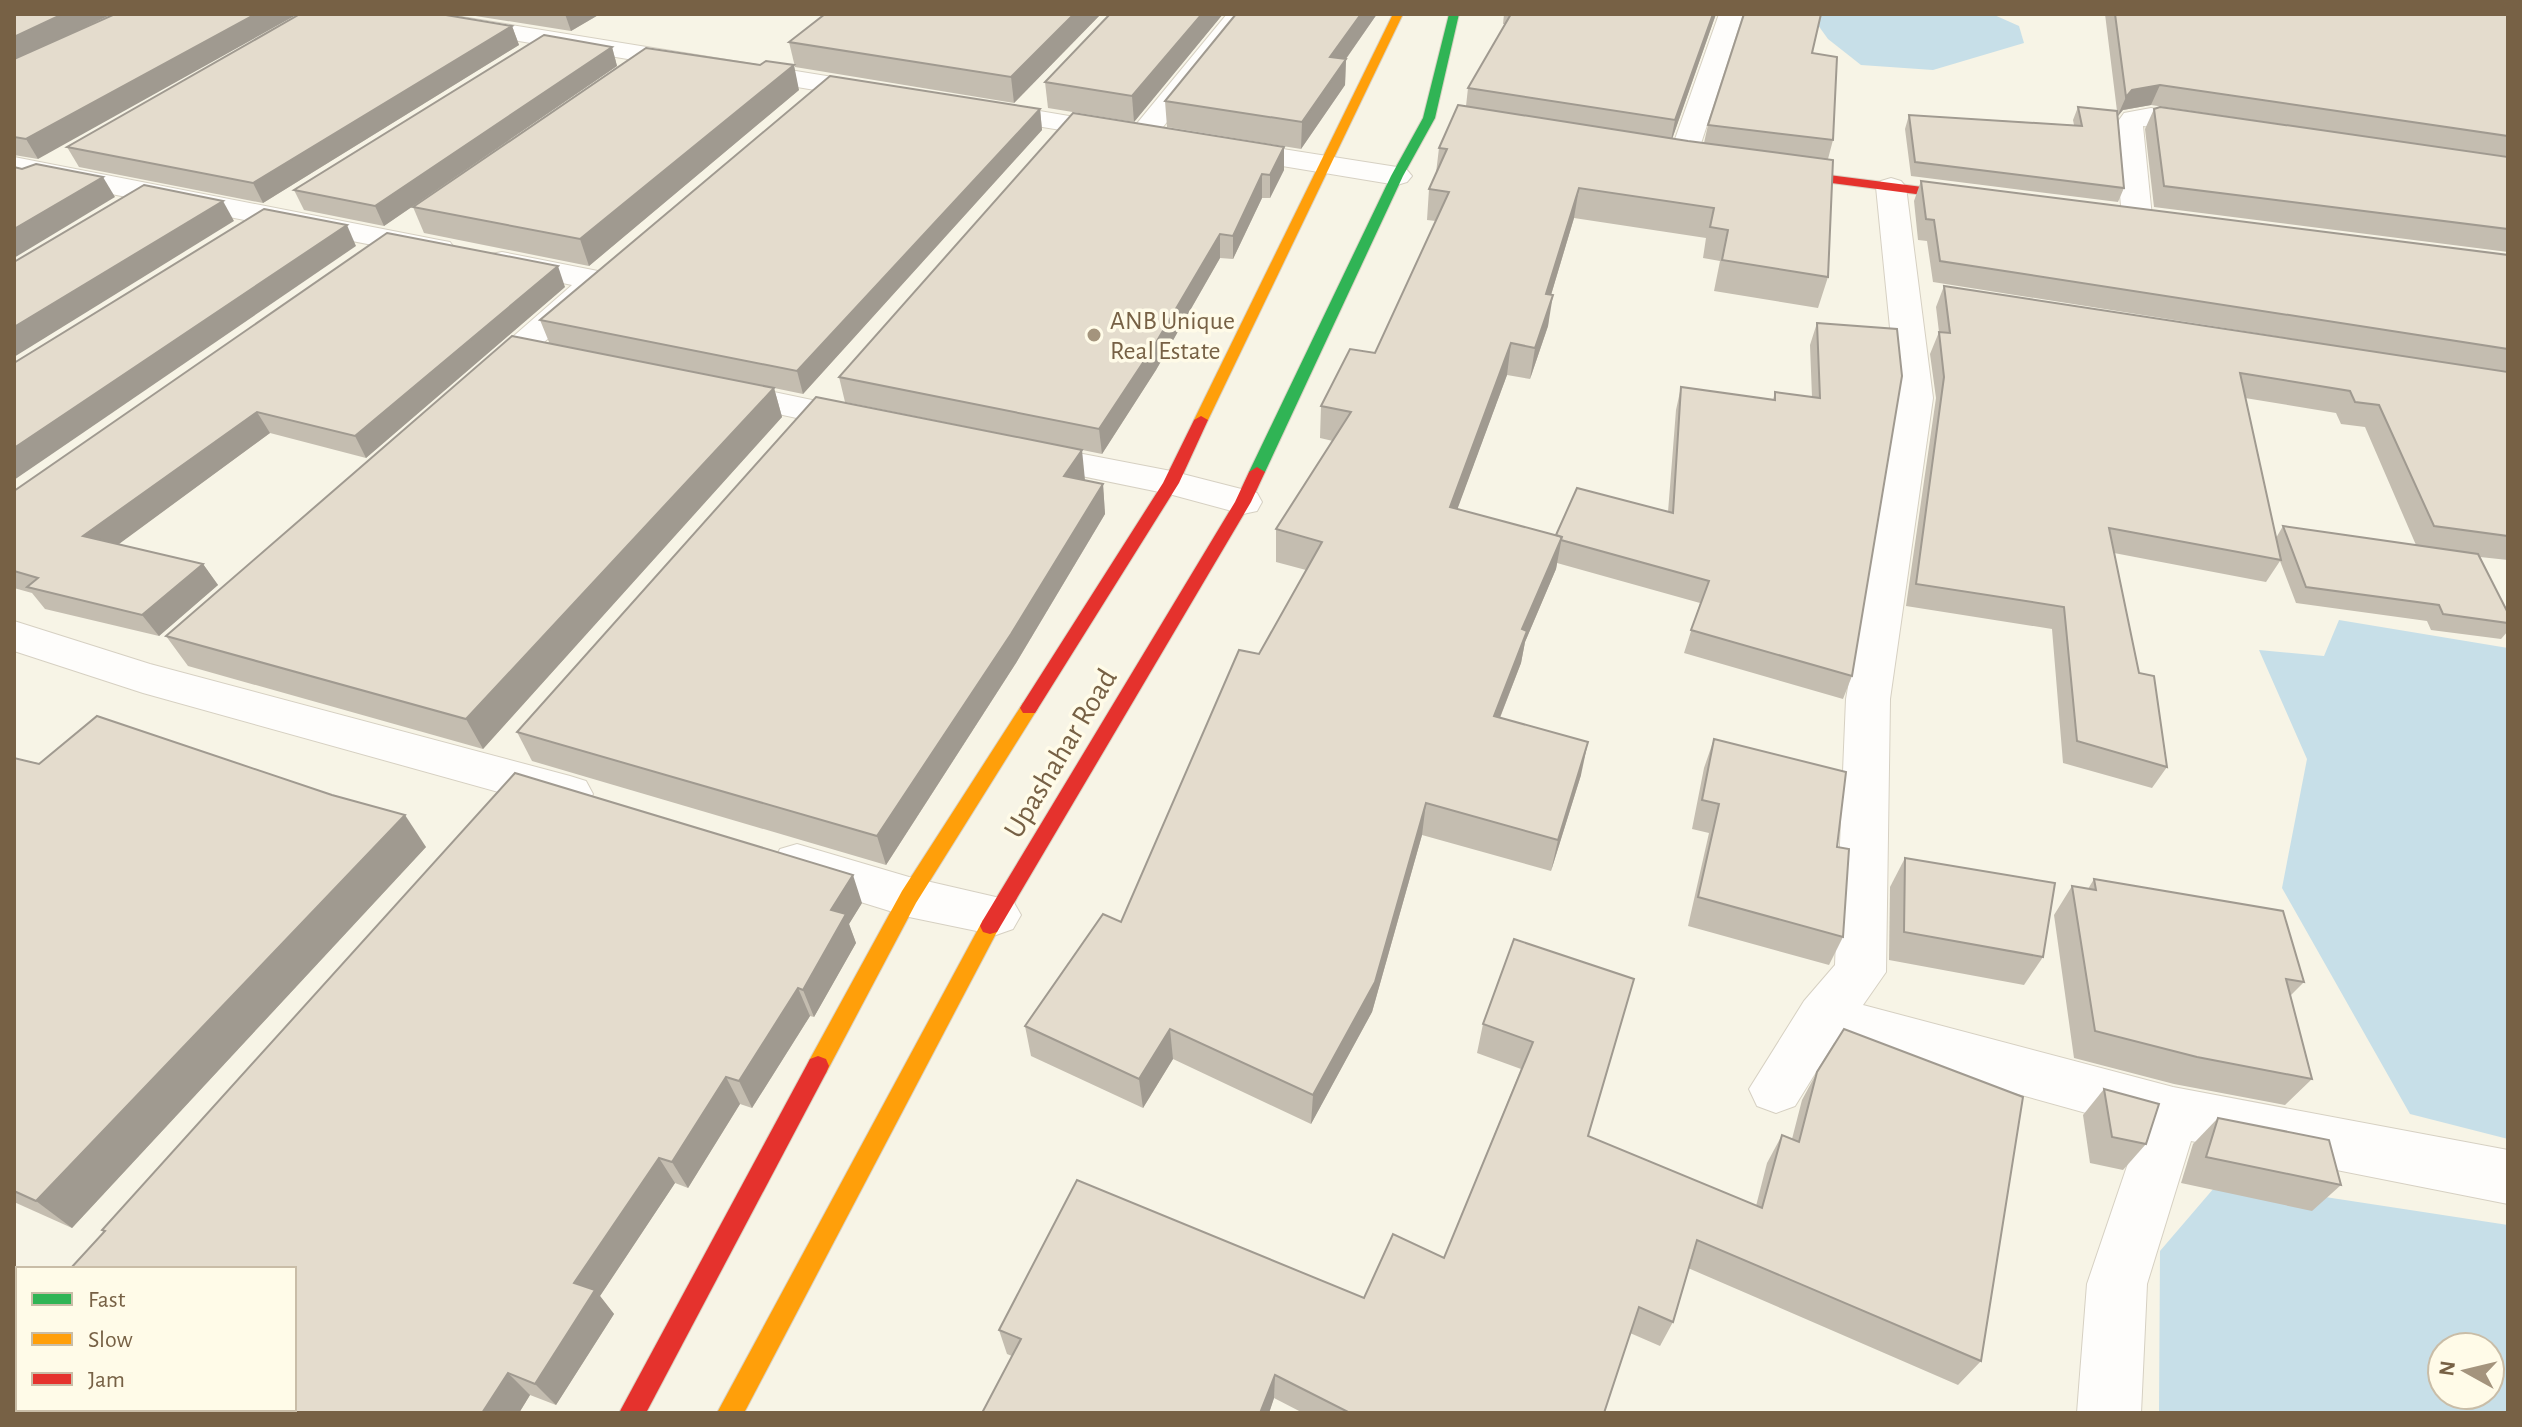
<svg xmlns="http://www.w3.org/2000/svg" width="2522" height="1427" font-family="'Alegreya Sans',sans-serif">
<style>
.water{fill:#c7dfe8;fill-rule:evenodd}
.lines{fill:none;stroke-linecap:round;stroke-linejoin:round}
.street-casing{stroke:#d6d0c2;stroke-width:2}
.fast-casing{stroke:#d8d1c3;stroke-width:2}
.slow-casing{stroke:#d8d1c3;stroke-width:2}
.jam-casing{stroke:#d8d1c3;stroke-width:2}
.street{fill:#fefdfb;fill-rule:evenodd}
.fast{fill:#30b455;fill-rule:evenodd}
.slow{fill:#ff9f0a;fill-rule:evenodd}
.jam{fill:#e5322d;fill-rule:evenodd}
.wall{fill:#c4bdb0;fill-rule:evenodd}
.shaded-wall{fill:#a09a90}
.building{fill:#e4dccd;stroke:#a09a90;stroke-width:2}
.poi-dot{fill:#a4947d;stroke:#fffbe8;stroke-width:3}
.labels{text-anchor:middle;stroke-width:7;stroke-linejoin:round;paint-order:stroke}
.far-poi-label{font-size:26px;fill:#776145;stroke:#fffbe8;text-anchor:start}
.street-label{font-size:30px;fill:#776145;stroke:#fffbe8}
</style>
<rect width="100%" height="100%" fill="#f7f4e6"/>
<g class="water">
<polygon points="1810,14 1992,14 2019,26 2024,43 1933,70 1861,65 1828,39"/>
<polygon points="2339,620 2508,648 2508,1139 2410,1114 2282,888 2307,759 2259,650 2324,656"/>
<path d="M2220 1181 2508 1225V1413H2159L2160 1251ZM2442 1347H2490V1395H2442Z"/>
</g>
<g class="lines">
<g class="street-casing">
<g id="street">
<polygon points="385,14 443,14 882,85 892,87 896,93 892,99 882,101 397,21"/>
<path d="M1227 14H1252L1152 141C1140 144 1133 138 1123 140L981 117 971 115 967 109 971 103 981 101 1134 127Z"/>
<polygon points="1719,14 1743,14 1696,159 1692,165 1672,165 1668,159"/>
<polygon points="2151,108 2219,119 2223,125 2219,131 2209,133 2143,126 2152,217 2148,223 2126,223 2122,217 2114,127 2124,113"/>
<polygon points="1226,140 1397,167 1407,170 1412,176 1407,182 1397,185 1216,155 1212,149 1216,143"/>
<polygon points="14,157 439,240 450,242 455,249 450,256 439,258 14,175"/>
<polygon points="1891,178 1901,181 1906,187 1933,398 1890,699 1886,972 1863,1005 2173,1087 2508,1150 2508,1204 2191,1141 2147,1284 2141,1413 2077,1413 2087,1284 2140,1128 1834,1043 1795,1106 1776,1113 1757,1106 1749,1089 1804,1001 1835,965 1846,699 1897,398 1876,187 1881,181"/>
<path d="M502 252 608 273 613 280 542 344 571 351 576 358 571 365C550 371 525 361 504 356L499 349 572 285 491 268 486 261 491 254Z"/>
<polygon points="721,381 874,413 879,421 874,429 861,432 709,399 703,392 709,385"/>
<polygon points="1026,443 1171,471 1257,493 1262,502 1257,511 1243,514 1169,494 1013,462 1008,454 1013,446"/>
<polygon points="14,621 150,664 570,776 586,781 593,794 586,807 570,812 143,693 14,651"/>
<polygon points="797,844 909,877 1013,901 1021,915 1013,929 996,935 909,917 780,877 773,863 780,849"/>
<polygon points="18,1381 18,1409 65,1409 67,1413 14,1413 14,1383"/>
</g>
</g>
<g class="fast-casing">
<polygon id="fast" points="1449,14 1459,14 1435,118 1403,176 1265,472 1257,477 1252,475 1249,472 1391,176 1423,118"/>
</g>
<g class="slow-casing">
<g id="slow">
<polygon points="1393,14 1403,14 1208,420 1201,424 1196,423 1194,420"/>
<polygon points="1029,701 1038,708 916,903 826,1073 818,1076 810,1073 807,1066 810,1059 902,891 1023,703"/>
<polygon points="990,918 997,920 1000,926 744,1413 717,1413 983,920"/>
</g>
</g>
<g class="jam-casing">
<g id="jam">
<polygon points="1775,168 1977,194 1983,198 1977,202 1771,175 1771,169"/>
<polygon points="1201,416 1208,420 1179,483 1035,713 1023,713 1020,708 1023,703 1163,483 1194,420"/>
<polygon points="1257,467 1265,472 1251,502 997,932 990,934 983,932 980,926 983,920 1235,502 1249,472"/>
<polygon points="818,1056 826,1059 829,1066 826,1073 646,1413 619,1413 810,1059"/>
</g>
</g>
<use href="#street" class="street"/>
<use href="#fast" class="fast"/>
<use href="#slow" class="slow"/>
<use href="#jam" class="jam"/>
</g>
<g class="wall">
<polygon points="14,14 112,14 72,33 38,159 14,155"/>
<polygon points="463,14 600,14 571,31"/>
<polygon points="1101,14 1014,103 795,67 789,42"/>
<polygon points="1223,14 1134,122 1048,108 1045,82"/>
<polygon points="1377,14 1346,59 1345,85 1301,149 1167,127 1165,101"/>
<polygon points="1504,14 1716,14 1672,139 1704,143 1708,125 1812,53 1833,140 1828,159 1828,277 1818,308 1714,291 1720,261 1703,258 1706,238 1574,218 1551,295 1548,326 1530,379 1507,375 1457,509 1556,535 1668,512 1676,410 1681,387 1773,400 1775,392 1812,397 1810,345 1817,323 1852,676 1843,699 1684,653 1700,603 1557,563 1556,569 1525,642 1521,663 1500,718 1581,775 1551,871 1422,835 1372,1012 1311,1124 1173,1059 1143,1108 1031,1056 1025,1026 1121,922 1259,654 1306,570 1276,562 1276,529 1333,441 1320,438 1321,406 1375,353 1436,221 1427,220 1429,189 1436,173 1439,148 1466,106 1468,88 1505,24 1503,24"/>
<polygon points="2105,14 2508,14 2508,252 2154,207 2145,129 2154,109 2355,135 2151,105 2123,110 2118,116 2124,188 2118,202 1911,176 1905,129 1909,115 2074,125 2073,120 2078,107 2117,111"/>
<polygon points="512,26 519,45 263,203 79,167 67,147"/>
<polygon points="612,47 617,66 384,226 304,210 294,190"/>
<polygon points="760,65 799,90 589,266 424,233 413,207"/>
<polygon points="1040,109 1042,130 803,394 774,388 782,417 483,749 188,666 166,636 549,342 540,320"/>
<polygon points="1284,147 1284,170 1270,198 1262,198 1233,259 1220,258 1156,370 1102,454 845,402 839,377"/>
<path d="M1921 181 2508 255V560L2480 557 2508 613V631L2501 639 2431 630 2427 621 2296 603 2280 561 2266 582 2114 553 2139 673 2167 767 2152 788 2063 763 2052 629 1906 606 1936 398 1930 354 1939 332 1936 307 1944 286 2383 353 1933 282 1927 241 1918 240 1914 201ZM2245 398 2336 413 2341 424 2365 427 2416 545 2283 526 2276 538Z"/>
<polygon points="565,287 366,458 270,433 118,544 203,564 218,585 159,636 45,609 32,593 14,588 14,491"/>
<polygon points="1085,480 1103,484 1105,514 1016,663 886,865 532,761 517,732"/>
<polygon points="1714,739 1843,937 1829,965 1688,926 1709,833 1692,829 1704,768"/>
<polygon points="14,758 426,847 72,1228 14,1202"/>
<polygon points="1905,858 2043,957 2024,985 1889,960 1890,887"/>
<polygon points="2094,879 2304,982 2290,996 2312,1079 2285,1105 2174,1084 2074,1058 2054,915 2072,886 2088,889"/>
<polygon points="862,903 849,924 856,943 814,1017 810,1016 752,1108 740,1104 688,1188 675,1183 600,1296 614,1314 556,1405 530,1395 519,1413 151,1413 143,1409 294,1409"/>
<polygon points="1514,939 1588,1136 1756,1206 1767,1163 1782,1135 1792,1139 1802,1100 1817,1072 1981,1361 1958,1385 1688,1268 1673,1322 1660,1346 1630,1333 1604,1413 1303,1413 1274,1398 1269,1413 982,1413 1012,1356 1007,1354 999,1330 1364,1298 1444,1258 1521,1069 1477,1053 1483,1024"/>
<polygon points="2104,1089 2146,1144 2123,1170 2090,1163 2083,1115"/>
<polygon points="2218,1118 2341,1185 2312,1211 2181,1183 2193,1144"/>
</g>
<g class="shaded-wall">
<polygon points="63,14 112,14 14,61 14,37"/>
<polygon points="256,14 298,14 38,159 26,139"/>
<polygon points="565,14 600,14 571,31"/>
<polygon points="1074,14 1101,14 1014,103 1011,77"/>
<polygon points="1202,14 1223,14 1134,122 1132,96"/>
<polygon points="1361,14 1377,14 1329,83 1330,57"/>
<polygon points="1713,14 1716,14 1670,145 1675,120"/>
<polygon points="512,26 519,45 263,203 253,183"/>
<polygon points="612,47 617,66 384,226 375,206"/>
<polygon points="1346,59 1345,85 1301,149 1302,122"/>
<polygon points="794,65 799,90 589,266 580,239"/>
<polygon points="2160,85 2151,105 2123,110 2117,117 2126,97 2132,90"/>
<polygon points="1040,109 1042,130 803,394 797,371"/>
<polygon points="1284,147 1284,170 1270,198 1270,175"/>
<polygon points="1262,174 1262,198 1233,259 1233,236"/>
<polygon points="103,177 115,197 14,258 14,229"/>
<polygon points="1579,188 1574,218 1542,325 1546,294"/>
<polygon points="223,201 234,221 14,357 14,327"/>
<polygon points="347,225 356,246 14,480 14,448"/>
<polygon points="1220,234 1220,258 1156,370 1102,454 1099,429"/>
<polygon points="558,266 565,287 366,458 355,436"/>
<polygon points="1553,295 1548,326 1530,379 1535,348"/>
<polygon points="1511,343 1507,375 1446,540 1450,507"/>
<polygon points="774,388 782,417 483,749 466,719"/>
<polygon points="257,412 270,433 100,558 83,536"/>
<polygon points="1082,450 1085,480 1068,506 1064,476"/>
<polygon points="1103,484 1105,514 1016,663 886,865 877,836"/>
<polygon points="1562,537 1556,569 1525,642 1521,663 1488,748 1494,716 1522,629"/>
<polygon points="203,564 218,585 159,636 142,615"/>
<polygon points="1588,742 1581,775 1551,871 1558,840"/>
<polygon points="1426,803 1422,835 1372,1012 1311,1124 1313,1095"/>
<polygon points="405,815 426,847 72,1228 36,1201"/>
<polygon points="853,875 862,903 849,924 856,943 814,1017 803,990 831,910"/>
<polygon points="798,988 810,1016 752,1108 739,1081"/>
<polygon points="1170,1029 1173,1059 1143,1108 1139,1079"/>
<polygon points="726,1077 740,1104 688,1188 672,1162"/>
<polygon points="659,1158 675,1183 600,1296 614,1314 556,1405 535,1384 574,1283"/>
<polygon points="508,1373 530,1395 519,1413 482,1413"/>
<polygon points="1275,1375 1274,1398 1269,1413 1260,1413"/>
<polygon points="153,1409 191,1409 197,1413 160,1413"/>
</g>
<g class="building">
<polygon points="14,14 63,14 14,37"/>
<polygon points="115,14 256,14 26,139 14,137 14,59"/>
<polygon points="300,14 440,14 512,26 253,183 67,147"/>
<polygon points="825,14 1074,14 1011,77 789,42"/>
<polygon points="1110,14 1202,14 1132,96 1045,82"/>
<polygon points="1236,14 1361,14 1330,57 1346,59 1302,122 1165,101"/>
<polygon points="1511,14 1713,14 1675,120 1468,88"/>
<polygon points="1744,14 1821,14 1812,53 1837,57 1833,140 1708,125"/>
<polygon points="2115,14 2508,14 2508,136 2160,85 2132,90 2126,97"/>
<polygon points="544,35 612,47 375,206 294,190"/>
<polygon points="646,48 760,65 766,61 794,65 580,239 413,207"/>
<polygon points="830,76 1040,109 797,371 540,320"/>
<polygon points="1458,105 1688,141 1833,160 1828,277 1722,260 1728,230 1710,227 1714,208 1579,188 1546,294 1553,295 1535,348 1511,343 1450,507 1562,537 1522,629 1527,631 1494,716 1588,742 1558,840 1426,803 1375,982 1313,1095 1170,1029 1139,1079 1025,1026 1103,914 1121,922 1239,650 1259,654 1322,542 1276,529 1351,412 1321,406 1350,349 1375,353 1449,192 1429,189 1447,149 1439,148"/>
<polygon points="2078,107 2117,111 2124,188 1915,162 1909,115 2082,126"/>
<polygon points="2160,107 2508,157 2508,229 2164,186 2154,109"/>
<polygon points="1073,113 1284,147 1270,175 1262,174 1233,236 1220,234 1154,346 1099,429 839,377"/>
<polygon points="36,164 103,177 14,229 14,167 22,169"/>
<polygon points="1921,181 2508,255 2508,349 1940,261 1934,220 1926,219"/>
<polygon points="144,185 223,201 14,327 14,262"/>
<polygon points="264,209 347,225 14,448 14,363"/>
<polygon points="387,233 558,266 355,436 257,412 83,536 203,564 142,615 27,587 38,578 14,571 14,491"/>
<polygon points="1944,286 2508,372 2508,536 2434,526 2379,405 2355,402 2350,391 2240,373 2281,560 2109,528 2139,673 2154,676 2167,767 2077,741 2064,607 1916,584 1944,377 1939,332 1950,333"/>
<polygon points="1817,323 1897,329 1902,376 1852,676 1691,630 1709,581 1561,540 1562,537 1556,535 1577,488 1673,513 1681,387 1775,400 1775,392 1820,398"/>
<polygon points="512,336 774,388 466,719 166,636"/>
<polygon points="816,397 1082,450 1064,476 1103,484 1011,634 877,836 517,732"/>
<polygon points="2283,526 2478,554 2508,613 2508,623 2443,614 2439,605 2306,587"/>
<polygon points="97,716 332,795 405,815 36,1201 14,1191 14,758 39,764"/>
<polygon points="1714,739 1846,772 1837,847 1849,849 1843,937 1698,897 1719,804 1702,800"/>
<polygon points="515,773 853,875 831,910 846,914 803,990 798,988 739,1081 726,1077 672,1162 659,1158 574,1283 595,1290 535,1384 508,1373 482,1413 216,1413 206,1409 294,1409 294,1269 70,1269 105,1231 102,1230"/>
<polygon points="1905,858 2055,883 2043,957 1904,932"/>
<polygon points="2094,879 2283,911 2304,982 2286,979 2312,1079 2197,1057 2095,1031 2072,886 2096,890"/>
<polygon points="1514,939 1634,979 1588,1136 1762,1208 1782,1135 1799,1142 1817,1072 1844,1029 2023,1097 1981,1361 1697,1240 1673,1322 1639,1307 1604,1413 1350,1413 1275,1375 1260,1413 982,1413 1021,1339 999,1330 1077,1180 1364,1298 1393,1234 1444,1258 1533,1042 1483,1024"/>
<polygon points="2104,1089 2159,1104 2146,1144 2112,1137"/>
<polygon points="2218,1118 2329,1140 2341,1185 2206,1157"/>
<polygon points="18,1326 18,1344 14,1342 14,1330"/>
</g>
<circle class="poi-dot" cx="1094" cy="335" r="8"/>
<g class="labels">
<g class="far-poi-label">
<text x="1110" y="329">ANB Unique<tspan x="1110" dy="30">Real Estate</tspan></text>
</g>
<g class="street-label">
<text transform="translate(1060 753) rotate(-59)" y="10">Upashahar Road</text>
</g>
</g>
<rect width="2522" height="1427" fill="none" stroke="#776145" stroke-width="32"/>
<rect x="16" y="1267" width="280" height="144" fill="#fffbe8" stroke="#c9bda7" stroke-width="2"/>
<rect x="32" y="1293" width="40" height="12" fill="#30b455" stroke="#c9bda7" stroke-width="2"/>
<text x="88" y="1307" font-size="24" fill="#776145">Fast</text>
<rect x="32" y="1333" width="40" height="12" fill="#ff9f0a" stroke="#c9bda7" stroke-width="2"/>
<text x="88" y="1347" font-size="24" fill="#776145">Slow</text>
<rect x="32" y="1373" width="40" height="12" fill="#e5322d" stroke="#c9bda7" stroke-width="2"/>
<text x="88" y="1387" font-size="24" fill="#776145">Jam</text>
<g transform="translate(2466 1371) rotate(278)"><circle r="38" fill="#fffbe8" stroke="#c9bda7" stroke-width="2"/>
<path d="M0-6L14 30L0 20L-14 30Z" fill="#a4947d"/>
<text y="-12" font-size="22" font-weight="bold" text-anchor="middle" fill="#776145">N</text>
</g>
</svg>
